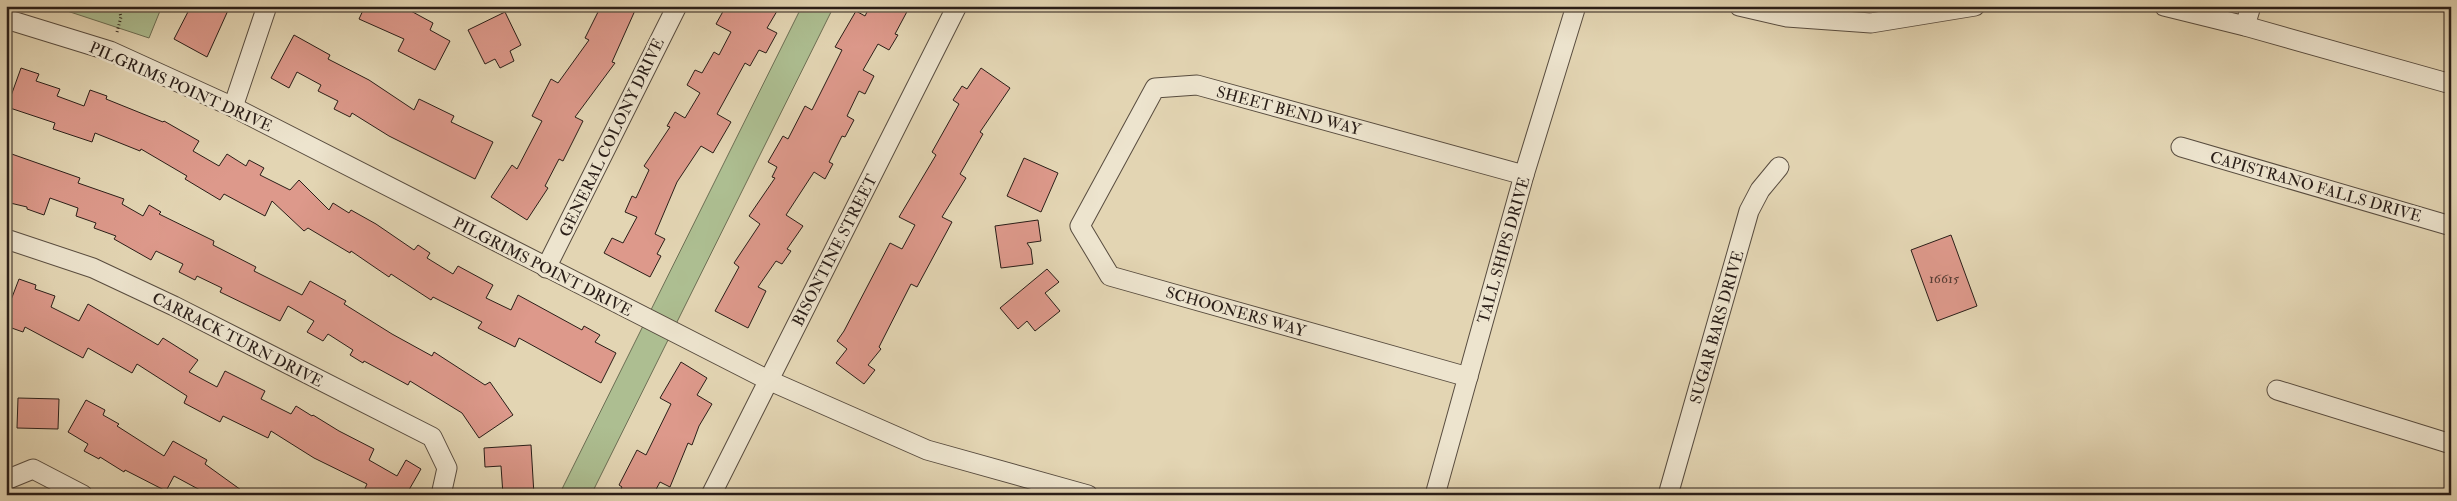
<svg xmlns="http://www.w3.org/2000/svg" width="2457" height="501" font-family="'IM FELL Double Pica',serif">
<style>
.green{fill:#adbe91;stroke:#6c6e54}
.building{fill:#dd998b;stroke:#2a1e18}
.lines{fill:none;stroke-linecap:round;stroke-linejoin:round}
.minor-casing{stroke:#584c3f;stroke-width:21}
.path{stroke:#2a1e18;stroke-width:3;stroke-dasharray:1 2.5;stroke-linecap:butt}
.minor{stroke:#ede4ce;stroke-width:19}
.labels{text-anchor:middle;stroke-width:5;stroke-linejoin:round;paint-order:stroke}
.number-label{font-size:14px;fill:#573d35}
.street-label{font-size:16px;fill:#2a1e18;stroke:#ede4ce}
</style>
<rect width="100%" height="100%" fill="#e3d5b3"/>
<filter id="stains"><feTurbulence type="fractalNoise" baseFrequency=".004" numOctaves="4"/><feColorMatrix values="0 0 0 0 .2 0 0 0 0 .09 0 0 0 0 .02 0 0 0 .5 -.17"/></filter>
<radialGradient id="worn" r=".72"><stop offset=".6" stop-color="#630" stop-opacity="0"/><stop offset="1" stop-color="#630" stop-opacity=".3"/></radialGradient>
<g class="green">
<polygon points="52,6 162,6 149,38"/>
<polygon points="802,6 834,6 591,495 559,495"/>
</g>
<g class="building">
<polygon points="191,6 230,6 207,57 174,39"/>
<polygon points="365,6 411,6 409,10 433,23 430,30 450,41 435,70 398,51 404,39 359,19"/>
<polygon points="601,6 637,6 612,62 615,63 575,117 583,121 563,161 559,159 545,186 548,188 527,220 491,197 512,165 517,169 542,121 532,116 551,79 558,83 589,40 585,38"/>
<polygon points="726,6 780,6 767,28 777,33 766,53 759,50 750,66 745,63 717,114 731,122 713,153 701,146 677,182 655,234 665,239 657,254 661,256 650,277 604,253 612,238 623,243 637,217 625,212 632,196 636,198 649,170 644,166 670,127 667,126 675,112 685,118 700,93 687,85 695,70 702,73 714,52 719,55 731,32 716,24"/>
<polygon points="870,6 910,6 895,34 898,35 889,50 878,44 863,70 874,76 865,94 859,91 847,116 854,120 845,137 842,136 829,162 833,164 825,179 814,172 786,215 803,226 787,249 791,251 782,264 776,261 758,287 766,291 748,328 715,311 739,267 734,263 760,224 749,216 775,178 772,177 777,167 768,162 783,136 788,139 805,106 812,110 842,50 835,47 856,11 865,16"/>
<polygon points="505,12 521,45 510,51 514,61 500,68 495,59 485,64 468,30"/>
<polygon points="294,35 330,55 328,59 369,80 414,110 419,99 454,116 451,122 493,142 475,179 389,136 352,113 350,117 334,109 338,101 318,91 321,85 297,72 289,88 271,78"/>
<polygon points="21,68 39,74 36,81 60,89 57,96 84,106 90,90 107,96 106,99 163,122 164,121 199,141 193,151 219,166 227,154 246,166 249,160 264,168 260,175 290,190 299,180 329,210 333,203 349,213 351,210 376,224 414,250 418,245 430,253 427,258 453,274 458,266 493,285 486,298 511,310 518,295 582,330 584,326 600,335 595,342 616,353 601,383 519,338 515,347 478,328 482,322 433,297 431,300 391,274 389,277 351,251 350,253 308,228 304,231 272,201 265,216 224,194 220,200 185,179 187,176 141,149 140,151 95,133 92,142 53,129 55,123 7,107"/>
<polygon points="981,68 1010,88 980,132 983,134 960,174 966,178 942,217 952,222 917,287 911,284 879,347 881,349 868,365 875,370 864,384 836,363 847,349 837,341 844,331 890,243 902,249 915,225 899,217 936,155 932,152 959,104 953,100 962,86 967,89"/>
<polygon points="6,152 80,178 78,183 124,199 122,204 143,216 149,205 161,212 159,214 214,241 213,245 256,267 254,271 302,295 310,281 346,301 344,304 392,334 432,356 434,352 485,385 490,382 513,415 479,438 462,413 410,381 408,385 364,361 363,363 350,355 353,350 328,334 323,341 307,332 314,321 288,306 280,321 220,292 222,288 197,276 195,280 179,272 183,264 156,251 151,260 114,239 116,236 94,228 96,223 76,216 78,208 50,198 44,215 27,209 27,207 6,202"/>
<polygon points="1024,158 1058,173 1041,212 1007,196"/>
<polygon points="1038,220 1041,241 1027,243 1031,249 1033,264 1001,268 995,226"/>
<polygon points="1951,235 1977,306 1937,321 1911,250"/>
<polygon points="1047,269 1059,282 1045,293 1060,311 1035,331 1027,321 1018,329 1000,308"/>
<polygon points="19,279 36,285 35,289 55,296 51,307 79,321 88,304 158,345 163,338 198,360 189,372 217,387 225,371 265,391 261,399 291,414 296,406 312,416 313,415 339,431 374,449 369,460 397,476 406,460 421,469 406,495 362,495 367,484 314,458 271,431 268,438 223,416 220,422 184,403 187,396 137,364 132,373 88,348 83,358 25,327 23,332 6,326 6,313"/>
<polygon points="681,362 707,378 697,395 712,404 699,426 692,445 688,443 670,487 660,482 653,495 618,495 622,487 619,485 637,450 646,455 671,404 660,398"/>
<polygon points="18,398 59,399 58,429 17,428"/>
<polygon points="86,400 105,410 103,415 119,424 117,426 164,456 173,441 207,460 205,464 248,495 197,495 200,490 174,476 166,491 125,470 124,472 100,457 99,459 84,451 88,444 68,432"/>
<polygon points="531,445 534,495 503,495 501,466 485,467 484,448"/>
</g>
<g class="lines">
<g class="minor-casing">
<g id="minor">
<polyline points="1739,6 1787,17 1871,23 1975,6"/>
<polyline points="2164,6 2245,26 2451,84"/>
<polyline points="6,19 110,51 233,107 768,380 927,450 1088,495"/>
<polyline points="2245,26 2251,6"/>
<polyline points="233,107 267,6"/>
<polyline points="2181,147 2451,226"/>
<polyline points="6,239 93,268 174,306 432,437 447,468 441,495"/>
<polyline points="546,268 677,6"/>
<polyline points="1468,377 1110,276 1080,226 1155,88 1197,85 1524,175"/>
<polyline points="2277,390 2451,444"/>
<polyline points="6,480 33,469 83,495"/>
<polyline points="711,495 957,6"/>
<polyline points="1435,495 1524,175 1576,6"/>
<polyline points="1668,495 1749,211 1760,190 1779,167"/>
</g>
</g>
<g class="path">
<polyline points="93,6 114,6"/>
<polyline points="117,32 121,17 118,6"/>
</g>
<use href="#minor" class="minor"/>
</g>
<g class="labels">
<g class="number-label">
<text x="1944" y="283">16615</text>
</g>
<g class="street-label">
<text transform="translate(181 86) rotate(24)" y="6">PILGRIMS POINT DRIVE</text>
<text transform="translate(1289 110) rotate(15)" y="6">SHEET BEND WAY</text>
<text transform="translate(611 137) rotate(-64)" y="6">GENERAL COLONY DRIVE</text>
<text transform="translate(2316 186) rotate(16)" y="6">CAPISTRANO FALLS DRIVE</text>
<text transform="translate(834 250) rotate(-63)" y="6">BISONTINE STREET</text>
<text transform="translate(1503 250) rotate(-74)" y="6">TALL SHIPS DRIVE</text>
<text transform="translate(543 266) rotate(27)" y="6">PILGRIMS POINT DRIVE</text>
<text transform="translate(1236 311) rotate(16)" y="6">SCHOONERS WAY</text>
<text transform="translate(1716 327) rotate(-74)" y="6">SUGAR BARS DRIVE</text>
<text transform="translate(238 339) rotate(27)" y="6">CARRACK TURN DRIVE</text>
</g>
</g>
<rect width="2457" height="501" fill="none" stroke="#e3d5b3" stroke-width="25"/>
<rect x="8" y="8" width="2442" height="486" fill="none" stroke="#2a1e18" stroke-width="2.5"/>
<rect x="12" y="12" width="2432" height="476" fill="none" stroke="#2a1e18"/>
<rect width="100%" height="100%" filter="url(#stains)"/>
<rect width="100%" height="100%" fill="url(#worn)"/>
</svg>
